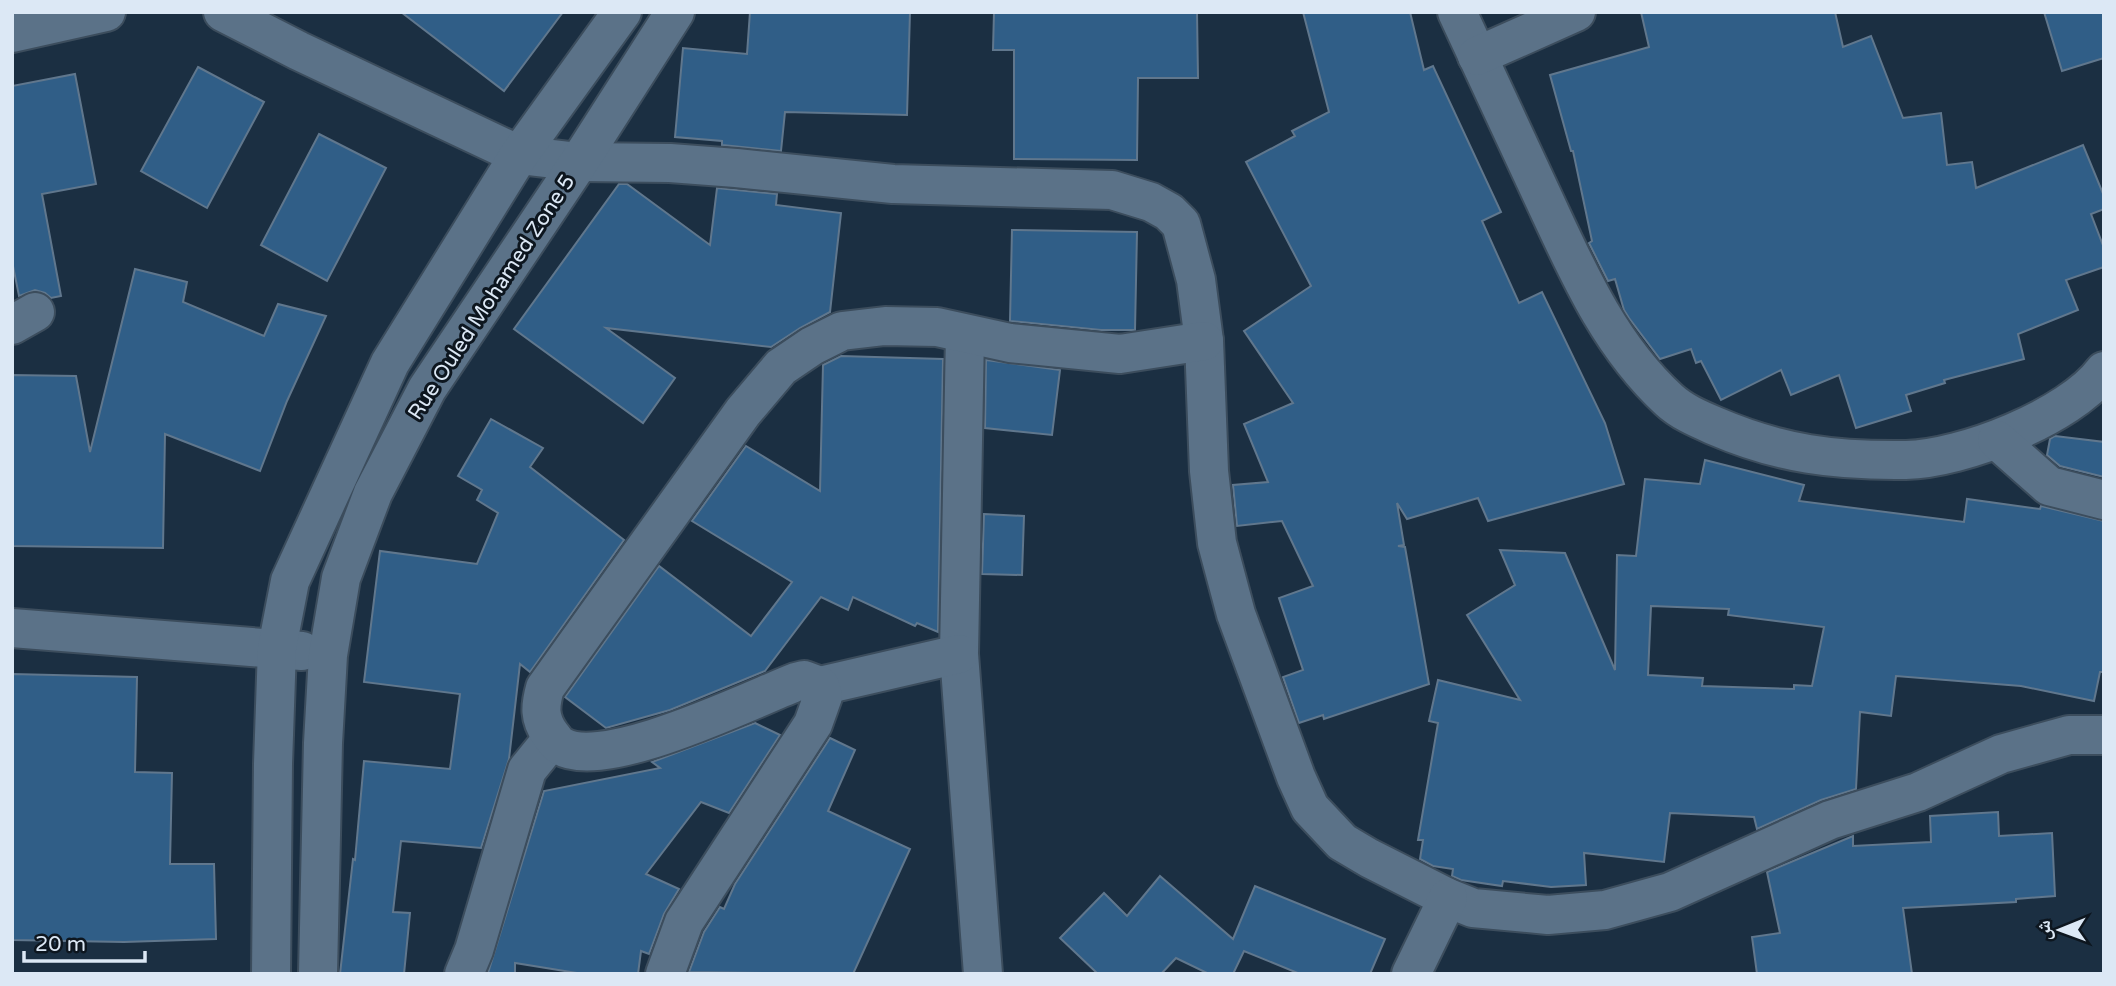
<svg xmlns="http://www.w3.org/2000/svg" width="2116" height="986" font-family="'Varela Round','Noto Naskh Arabic',sans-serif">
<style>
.building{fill:#305e87;stroke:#60778d;stroke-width:2;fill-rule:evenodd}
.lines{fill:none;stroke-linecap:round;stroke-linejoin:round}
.minor-casing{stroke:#3c4d5d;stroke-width:42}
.minor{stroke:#5b7288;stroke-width:38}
.labels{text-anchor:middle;stroke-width:6;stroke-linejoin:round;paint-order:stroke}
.street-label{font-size:21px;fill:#dce8f5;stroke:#0d161f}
</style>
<rect width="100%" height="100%" fill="#1b2f42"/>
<g class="building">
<polygon points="401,12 563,12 504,91"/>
<polygon points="750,12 910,12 907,115 785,112 781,151 722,145 722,141 675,137 683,48 747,54"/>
<polygon points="994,12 1197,12 1198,78 1138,78 1137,160 1014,159 1014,50 993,50"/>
<polygon points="1303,12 1410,12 1424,70 1433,66 1501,212 1482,221 1519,303 1542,292 1605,423 1624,484 1488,521 1478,498 1407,519 1397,503 1404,545 1398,546 1405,547 1429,684 1324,719 1323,715 1299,723 1283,677 1303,670 1279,598 1313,586 1282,521 1237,526 1233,485 1268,482 1244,424 1293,403 1244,331 1311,286 1246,162 1295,136 1292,131 1329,112"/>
<polygon points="1641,12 1835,12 1843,47 1871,36 1903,118 1941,113 1947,165 1972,162 1976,188 2083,145 2104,196 2104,209 2091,214 2104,248 2104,267 2066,280 2078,310 2018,334 2024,359 1944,380 1945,383 1906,395 1911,411 1856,428 1839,375 1791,395 1781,370 1721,400 1701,361 1696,363 1691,349 1660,359 1629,318 1624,310 1615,279 1608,281 1589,243 1592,241 1573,151 1571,151 1550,75 1649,47"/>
<polygon points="2044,12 2104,12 2104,58 2062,71"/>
<polygon points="198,67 264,102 207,208 141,171"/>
<polygon points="75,74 96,184 42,194 61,296 51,298 45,293 35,290 19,296 12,261 12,86"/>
<polygon points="319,134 386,168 327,281 261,245"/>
<polygon points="619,184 627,184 710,245 717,188 777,194 776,205 841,213 830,312 800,328 771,347 606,328 675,378 643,423 514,329"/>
<polygon points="1012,230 1137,232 1135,330 1101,330 1010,321"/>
<polygon points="135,269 187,282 183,302 264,336 278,304 326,316 287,401 260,471 165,434 163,548 12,546 12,375 76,376 90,452"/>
<polygon points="841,356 943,359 938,632 917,623 915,626 853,597 848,610 821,597 765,671 670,710 606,728 565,697 659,566 751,636 792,582 692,521 746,446 820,491 823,365"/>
<polygon points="986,360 1060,370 1052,435 985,428"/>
<polygon points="491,419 543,448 530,467 624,540 530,672 520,664 509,759 481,848 401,841 393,912 410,913 404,974 340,974 353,859 355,860 364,761 450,769 460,694 364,682 380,551 477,564 498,513 477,500 482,490 458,476"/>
<polygon points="2055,436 2104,442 2104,477 2060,466 2047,455 2050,439"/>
<path d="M1705 460 1804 485 1799 501 1964 522 1967 499 2040 509 2041 506 2104 521V672H2100L2094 701 2021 686 1896 676 1891 716 1860 712 1856 789 1821 800 1757 829 1754 817 1670 813 1664 862 1584 853 1586 885 1551 887 1503 881 1502 886 1461 880 1452 876 1453 869 1433 866 1420 859 1423 840H1418L1438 723 1429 721 1438 680 1520 700 1467 615 1515 585 1500 550 1565 553 1615 670 1617 555 1636 556 1645 479 1700 484ZM1651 606 1729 609 1728 615 1824 627 1812 686 1794 685V689L1702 686 1703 678 1648 675Z"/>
<polygon points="984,514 1024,516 1022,575 982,574"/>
<polygon points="12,674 137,677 135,772 172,773 170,864 214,864 216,939 124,942 12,940"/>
<polygon points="755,723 780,735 729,813 701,802 646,874 679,889 664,914 649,954 641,951 638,974 583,974 515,963 515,974 488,973 544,791 660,768 652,762"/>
<polygon points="830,738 855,750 828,811 910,849 853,974 689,972 704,932 720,907 724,909 735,884"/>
<polygon points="1998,812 1999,836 2052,833 2055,896 2016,899 2016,902 1903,908 1912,974 1757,974 1752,937 1780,933 1767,872 1853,836 1853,846 1931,842 1930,816"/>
<polygon points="1160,876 1233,939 1255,886 1385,939 1370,974 1300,974 1244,951 1233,974 1209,974 1176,958 1161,974 1098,974 1060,938 1104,893 1127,916"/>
</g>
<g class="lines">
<g class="minor-casing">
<g id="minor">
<polyline points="223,12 299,51 519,155 579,162 670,163 736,168 893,184 1112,190 1151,202 1169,212 1181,224 1196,280 1204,341 1209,471 1217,543 1236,614 1296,777 1310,808 1342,842 1369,858 1448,898 1473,908 1548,915 1605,910 1670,892 1830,820 1918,792 2001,754 2069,735 2104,735"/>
<path d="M1457 12C1485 73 1514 134 1542 195 1576 268 1608 344 1669 400 1682 412 1699 419 1715 426 1780 454 1835 461 1906 460 1962 459 2070 417 2104 371"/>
<polyline points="12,33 106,12"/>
<polyline points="1477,56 1576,12"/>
<polyline points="12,325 35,312"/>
<polyline points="965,334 959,654 983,974"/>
<polyline points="1997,440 2049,486 2104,500"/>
<polyline points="12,628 302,651"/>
<polyline points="820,686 959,654"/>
<polyline points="271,974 273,764 277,648 290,581 390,363 519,155 622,12"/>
<polyline points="318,974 323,743 328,655 341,578 373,493 427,389 579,162 675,12"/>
<polyline points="464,974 474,950 527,770 553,738"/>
<path d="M665 974 684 922 813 724 823 696 820 686 804 680 796 682C750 700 604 772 561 746 556 743 553 738 550 734 539 718 540 706 545 688L743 412 781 367 812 346 842 331 885 326 937 327 1010 343 1120 354 1204 341"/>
<polyline points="1411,974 1448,898"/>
</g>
</g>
<use href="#minor" class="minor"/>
</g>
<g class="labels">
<g class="street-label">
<text transform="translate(491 297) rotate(-57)" y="7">Rue Ouled Mohamed Zone 5</text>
</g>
</g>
<rect width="2116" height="986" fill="none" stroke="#dce8f5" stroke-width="28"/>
<g transform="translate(2060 930) rotate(269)" stroke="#0d161f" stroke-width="5" paint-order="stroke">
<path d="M0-5L12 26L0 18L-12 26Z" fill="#dce8f5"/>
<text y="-10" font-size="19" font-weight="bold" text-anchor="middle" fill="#dce8f5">ش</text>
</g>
<path d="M24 951v10h121v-10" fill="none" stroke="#dce8f5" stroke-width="3.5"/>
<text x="35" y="951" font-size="21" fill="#dce8f5" stroke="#0d161f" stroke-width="5" paint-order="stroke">20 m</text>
</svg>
